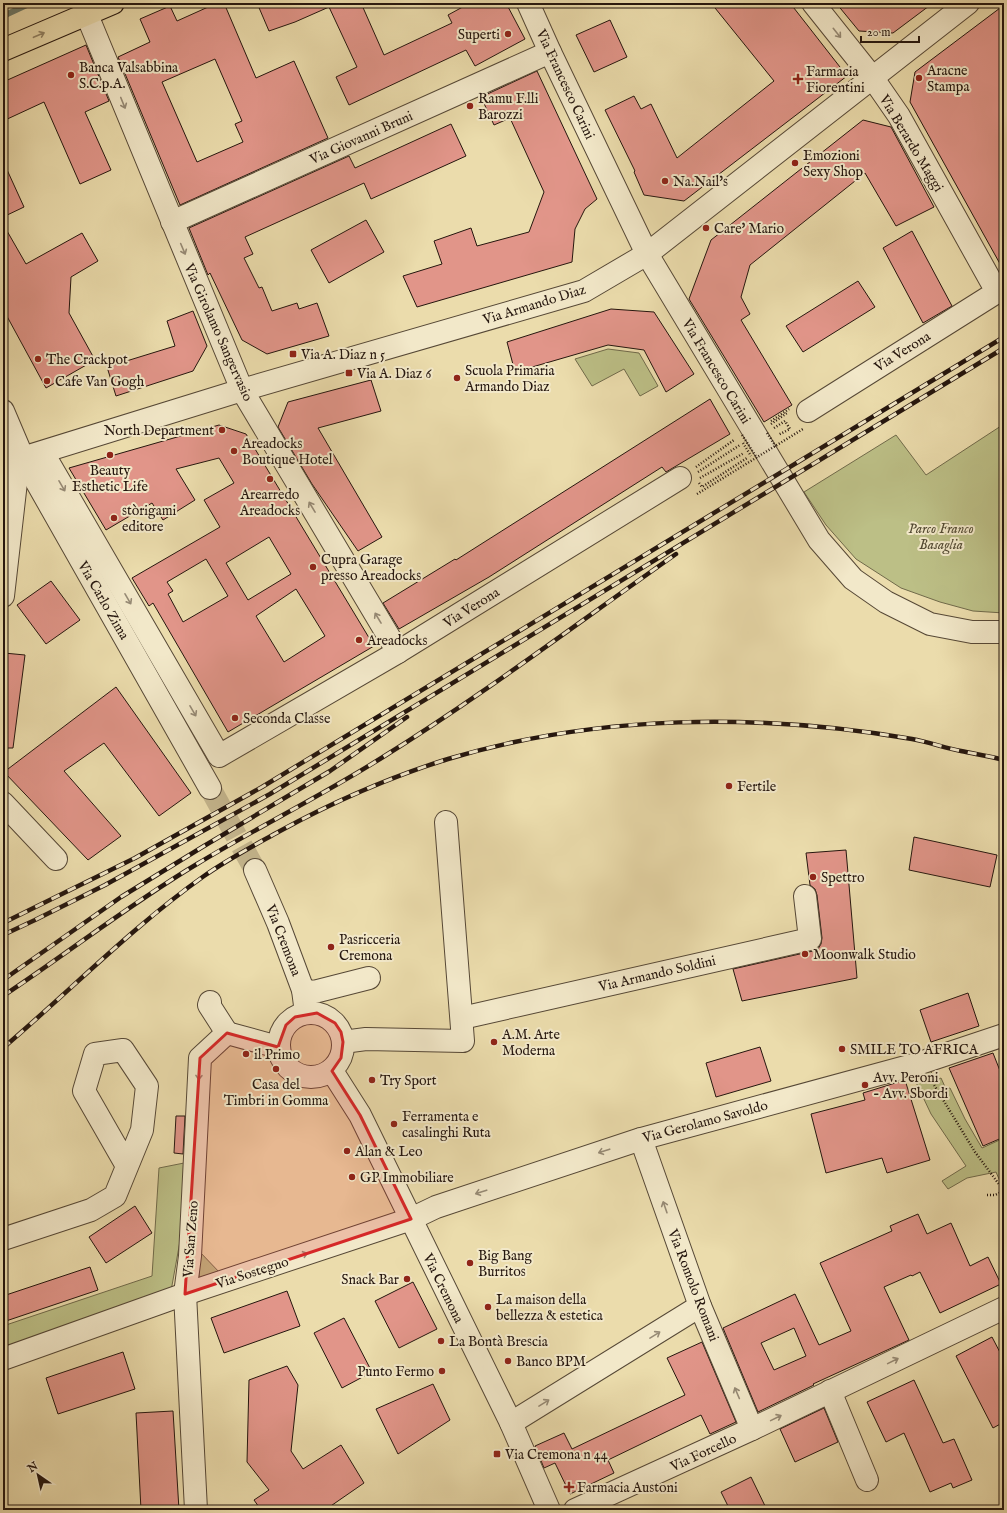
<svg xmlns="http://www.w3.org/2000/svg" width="1007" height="1513" font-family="'IM FELL English',serif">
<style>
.green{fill:#bcbf86;stroke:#706a4a}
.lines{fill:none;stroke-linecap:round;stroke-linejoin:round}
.stream{stroke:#6b7a6a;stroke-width:6}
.building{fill:#e19589;stroke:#25160e;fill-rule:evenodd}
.minor-tunnel{stroke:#c3b48c;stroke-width:22;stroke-dasharray:22 11;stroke-linecap:butt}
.minor-casing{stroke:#564836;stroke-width:24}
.major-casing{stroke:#25160e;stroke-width:24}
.path{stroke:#25160e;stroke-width:2.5;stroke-dasharray:1 2;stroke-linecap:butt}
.minor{stroke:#f2e8c9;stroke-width:22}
.major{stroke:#ebdcac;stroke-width:22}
.rail-casing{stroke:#25160e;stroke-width:4.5}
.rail{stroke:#f2e8c9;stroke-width:3;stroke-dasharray:9;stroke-linecap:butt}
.path-bridge{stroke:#25160e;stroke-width:2.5;stroke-dasharray:1 2;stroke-linecap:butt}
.oneway{stroke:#968a75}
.oneway2{stroke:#928365}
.marked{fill:#d62828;fill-opacity:0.2;stroke:#d62828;stroke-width:3;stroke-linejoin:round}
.poi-dot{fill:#8f2418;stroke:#f2e8c9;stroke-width:1.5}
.labels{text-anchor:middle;stroke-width:4;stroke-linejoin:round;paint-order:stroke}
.poi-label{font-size:14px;fill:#25160e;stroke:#f2e8c9;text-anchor:start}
.street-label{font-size:14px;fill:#25160e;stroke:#f2e8c9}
.park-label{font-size:14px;font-style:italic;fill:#524932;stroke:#f2e8c9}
</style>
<rect width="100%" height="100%" fill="#ebdcac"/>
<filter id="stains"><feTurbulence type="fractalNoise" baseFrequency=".005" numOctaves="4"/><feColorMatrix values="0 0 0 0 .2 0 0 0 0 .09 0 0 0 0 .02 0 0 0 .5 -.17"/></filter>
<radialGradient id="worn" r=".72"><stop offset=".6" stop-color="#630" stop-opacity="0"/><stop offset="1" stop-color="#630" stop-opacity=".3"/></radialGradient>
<g class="green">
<polygon points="608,349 639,353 658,386 640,396 624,369 592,386 575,359"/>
<polygon points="1004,424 1004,613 973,611 940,602 901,588 856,559 826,525 804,492 896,435 926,475"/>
<polygon points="930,1070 936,1080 941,1078 946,1089 950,1088 965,1119 982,1148 1004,1138 1004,1185 1002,1186 996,1172 967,1178 948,1189 942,1181 966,1166 931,1114 913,1076"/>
<polygon points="189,1162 184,1219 171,1291 3,1347 3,1326 152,1276 159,1168"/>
<polygon points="199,1251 221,1274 199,1282"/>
</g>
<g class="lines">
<polyline class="stream" points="3,16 31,3"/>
</g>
<g class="building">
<path d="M217 3H224L256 78 294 61 328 138 180 205 118 57 150 42 140 19 170 6 177 21ZM215 59 242 121 235 124 243 142 197 162 162 82Z"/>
<polygon points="257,3 361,3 384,55 452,23 448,15 470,3 506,3 525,39 475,66 466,50 349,105 336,77 357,67 329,7 295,22 269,31"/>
<polygon points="711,3 790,3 847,76 684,201 644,195 634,172 635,171 605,110 634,96 641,109 651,104 677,158 774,81"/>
<polygon points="836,3 933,3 893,33 859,31"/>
<polygon points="1004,5 1004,271 910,102 915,72"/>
<polygon points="610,20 627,57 594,72 576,35"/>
<polygon points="86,45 109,101 85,112 111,170 80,184 44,102 3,121 3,82"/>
<polygon points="537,71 597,199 585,209 575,229 572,262 417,307 403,276 442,264 434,241 471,228 477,246 529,232 544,192 510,118 494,125 481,97"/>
<polygon points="863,120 891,127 934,207 896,226 865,173 750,265 741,297 750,314 741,320 792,405 764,422 689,299 711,240"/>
<polygon points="451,124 466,156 371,199 364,183 245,237 253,254 244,258 259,288 262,287 272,311 297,303 299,309 317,303 329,336 267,354 242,340 210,273 208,275 189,228 349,156 355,168"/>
<polygon points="3,161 24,207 3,217"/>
<polygon points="366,220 384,252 329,283 311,250"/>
<polygon points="3,224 26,264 82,233 98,261 71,277 69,313 95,360 46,388 3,309"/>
<polygon points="912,231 952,306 923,323 883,248"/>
<polygon points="858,281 875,307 803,352 786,326"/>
<polygon points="611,309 654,312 694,374 666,392 644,350 608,345 515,372 507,342"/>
<polygon points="193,311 207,346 193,371 116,396 107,367 175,346 167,321"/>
<polygon points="371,380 381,411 318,428 382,537 358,551 312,484 278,427 288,402"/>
<polygon points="710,399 730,434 666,472 662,467 489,577 399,629 383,603 455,559 456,560"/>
<path d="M219 425 246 434 374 646 228 732 153 603 149 606 132 578 220 527 204 500 234 483 219 458 176 469 195 500 163 520 152 503 106 530 69 468ZM269 537 291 574 248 600 226 563ZM206 559 228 596 183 622 168 594 173 591 167 582ZM296 589 325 636 284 662 256 616Z"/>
<polygon points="51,581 80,620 46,644 17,605"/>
<polygon points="4,653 25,655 13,748 3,748 3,666"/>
<polygon points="116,687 191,793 159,816 104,743 64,771 121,836 88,860 4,772"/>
<polygon points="914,837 997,855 990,887 909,870"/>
<polygon points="846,850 857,978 742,1001 733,969 813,951 818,949 821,944 822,938 817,895 815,889 810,885 806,853"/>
<polygon points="968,993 979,1026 931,1042 920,1010"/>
<polygon points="760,1047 771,1081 716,1097 706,1063"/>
<polygon points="993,1053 1004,1081 1004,1137 983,1146 949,1068"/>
<polygon points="905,1080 930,1160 887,1173 882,1158 826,1173 811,1114 865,1100 863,1093"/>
<polygon points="176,1116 185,1116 183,1154 174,1153"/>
<polygon points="135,1206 152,1233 106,1263 89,1237"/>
<path d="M918 1214 927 1234 951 1223 970 1266 988 1257 1001 1284 940 1313 920 1272 912 1276 911 1275 884 1287 909 1340 813 1384 814 1385 758 1412 723 1328 795 1294 819 1345 851 1331 820 1263 892 1231 890 1226ZM794 1328 806 1356 774 1370 761 1343Z"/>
<polygon points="90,1267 98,1290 3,1322 3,1296"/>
<polygon points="413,1282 437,1329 399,1348 375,1301"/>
<polygon points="287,1291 300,1326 224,1353 211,1318"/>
<polygon points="344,1318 372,1372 342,1388 314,1333"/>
<polygon points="992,1337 1004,1360 1004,1422 993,1428 956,1356"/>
<polygon points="702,1342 736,1422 710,1434 701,1415 608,1460 614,1473 570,1494 555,1463 544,1468 535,1446 564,1433 572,1449 685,1395 667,1358"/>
<polygon points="123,1352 135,1389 58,1414 46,1378"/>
<polygon points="287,1366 298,1385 291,1451 303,1469 341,1445 364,1483 325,1510 261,1510 254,1500 269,1490 247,1462 249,1380"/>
<polygon points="914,1380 943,1443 954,1439 972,1480 953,1488 951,1483 930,1492 904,1433 886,1442 867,1402"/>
<polygon points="433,1384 450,1420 398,1454 376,1409"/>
<polygon points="824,1408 838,1442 795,1462 780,1429"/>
<polygon points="173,1411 179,1510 141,1510 136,1413"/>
<polygon points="751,1477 767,1510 730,1510 721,1492"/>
</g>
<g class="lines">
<polyline class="minor-tunnel" points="210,788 255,870"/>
<g class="minor-casing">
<g id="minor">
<polyline points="528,3 550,52 647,254 819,540 853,579 886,602 930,624 972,632 1004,632"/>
<polyline points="87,15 242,390 398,652"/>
<polyline points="172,222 550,52"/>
<polyline points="3,411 23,458 210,788"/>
<polyline points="808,411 997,292 899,116 872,77 813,3"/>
<polyline points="43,453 219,756 398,652 680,478"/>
<polyline points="3,464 242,390 584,291 647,254 968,3"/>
<polyline points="3,596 16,482 23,458"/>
<polyline points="3,803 56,859"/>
<polyline points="255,870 278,923 303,990 306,1013"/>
<polyline points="303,990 314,992 369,978"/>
<polyline points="210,1002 209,1005 227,1033"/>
<circle cx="311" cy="1045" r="32"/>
<polyline points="462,1018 810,939 805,896"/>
<polyline points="227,1033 278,1047"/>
<polyline points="343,1042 366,1039 463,1041 446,822"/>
<polyline points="332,1071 360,1115 511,1423 549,1510"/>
<polyline points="641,1139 700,1306 752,1429"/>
<polyline points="3,1239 91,1210 115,1196 142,1130 147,1086 123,1050 95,1054 84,1091 127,1166"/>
<polyline points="3,1359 185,1294 411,1219 436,1207 641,1139 920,1063 1004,1035"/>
<polyline points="830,1391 867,1480"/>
<polyline points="511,1423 700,1306"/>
<polyline points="196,1510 185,1294 190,1256 200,1058 227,1033"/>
<polyline points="575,1510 752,1429 1004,1308"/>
</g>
</g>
<g class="major-casing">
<polyline id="major" points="3,50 113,3"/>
</g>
<g class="path">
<polyline points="771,421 789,409"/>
<polyline points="771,424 787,413"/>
<polyline points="774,428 785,421 790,429 778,435"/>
<polyline points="696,467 734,440"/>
<polyline points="698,472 740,445"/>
<polyline points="700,478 744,453"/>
<polyline points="699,483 702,487 747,458"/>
<polyline points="329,1010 334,1016 345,1020"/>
<polyline points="931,1080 975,1152 1004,1191"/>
<polyline points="987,1195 995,1195 1004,1191"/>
</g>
<use href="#minor" class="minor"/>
<use href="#major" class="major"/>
<g class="rail-casing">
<g id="rail">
<polyline points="3,923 135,858 262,787 1004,337"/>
<polyline points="3,935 35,920 105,885 270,794 1004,348"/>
<polyline points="3,980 121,897 204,846 330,771 407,717"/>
<path d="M3 996C68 953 130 904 197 864 258 827 323 795 383 757 484 694 579 622 676 554"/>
<path d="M3 1048C70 991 132 927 204 876 228 859 255 845 280 831 333 802 390 777 448 759 598 714 759 713 912 739 929 742 945 748 961 751 975 754 990 756 1004 760"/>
</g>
</g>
<use href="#rail" class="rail"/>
<g class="path-bridge">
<polyline points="767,433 776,447"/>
<polyline points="742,435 757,458"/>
<polyline points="743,443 751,456"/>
<polyline points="697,494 803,429"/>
</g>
</g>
<defs><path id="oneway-shaft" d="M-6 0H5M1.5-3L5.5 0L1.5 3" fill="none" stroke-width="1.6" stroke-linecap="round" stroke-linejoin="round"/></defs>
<g class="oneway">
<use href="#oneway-shaft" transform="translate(837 33) rotate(51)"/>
<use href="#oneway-shaft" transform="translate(123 103) rotate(68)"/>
<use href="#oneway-shaft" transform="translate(183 249) rotate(67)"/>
<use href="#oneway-shaft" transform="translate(62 486) rotate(60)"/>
<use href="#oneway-shaft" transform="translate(312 507) rotate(-121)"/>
<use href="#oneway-shaft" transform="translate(128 599) rotate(60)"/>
<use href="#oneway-shaft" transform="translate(378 618) rotate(-121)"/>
<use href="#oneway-shaft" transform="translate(193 711) rotate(60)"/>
<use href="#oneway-shaft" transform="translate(199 1074) rotate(93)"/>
<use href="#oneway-shaft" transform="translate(604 1151) rotate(162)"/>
<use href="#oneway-shaft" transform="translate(481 1192) rotate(162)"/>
<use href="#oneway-shaft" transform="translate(665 1207) rotate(-109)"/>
<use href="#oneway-shaft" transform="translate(302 1255) rotate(-18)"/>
<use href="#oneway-shaft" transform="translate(655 1335) rotate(-32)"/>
<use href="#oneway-shaft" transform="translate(893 1361) rotate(-26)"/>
<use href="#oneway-shaft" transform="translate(737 1393) rotate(-113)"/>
<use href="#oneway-shaft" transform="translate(544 1403) rotate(-32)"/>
<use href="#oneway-shaft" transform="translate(776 1418) rotate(-26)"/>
</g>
<use class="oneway2" href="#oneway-shaft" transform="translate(39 35) rotate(-23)"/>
<path class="marked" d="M317 1013 335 1023 341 1032 343 1042 341 1058 332 1071 360 1115 411 1219 185 1294 200 1058 227 1033 278 1047 286 1025 295 1017Z"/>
<g class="poi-dot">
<circle cx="508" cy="34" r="4"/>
<circle cx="71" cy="75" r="4"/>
<circle cx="919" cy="78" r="4"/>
<path d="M796 73h4v4h4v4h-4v4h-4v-4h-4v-4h4z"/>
<circle cx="470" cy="106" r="4"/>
<circle cx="795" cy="163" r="4"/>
<circle cx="665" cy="181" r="4"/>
<circle cx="706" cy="228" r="4"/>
<rect x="289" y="350" width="8" height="8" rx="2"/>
<circle cx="38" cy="359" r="4"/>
<rect x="345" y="369" width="8" height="8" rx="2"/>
<circle cx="457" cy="378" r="4"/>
<circle cx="47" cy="381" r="4"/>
<circle cx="222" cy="430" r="4"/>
<circle cx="234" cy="451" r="4"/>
<circle cx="110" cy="455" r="4"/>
<circle cx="270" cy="479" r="4"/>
<circle cx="114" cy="518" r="4"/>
<circle cx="313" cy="567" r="4"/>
<circle cx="359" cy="640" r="4"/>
<circle cx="235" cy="718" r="4"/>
<circle cx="729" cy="786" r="4"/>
<circle cx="813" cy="877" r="4"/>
<circle cx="331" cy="947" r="4"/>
<circle cx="805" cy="954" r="4"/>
<circle cx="494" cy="1042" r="4"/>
<circle cx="842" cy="1049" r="4"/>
<circle cx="246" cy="1054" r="4"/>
<circle cx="276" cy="1069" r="4"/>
<circle cx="372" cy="1080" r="4"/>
<circle cx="865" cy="1085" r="4"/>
<circle cx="394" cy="1124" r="4"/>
<circle cx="347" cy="1151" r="4"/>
<circle cx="352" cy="1177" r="4"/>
<circle cx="470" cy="1263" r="4"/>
<circle cx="407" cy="1279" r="4"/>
<circle cx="488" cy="1307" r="4"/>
<circle cx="441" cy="1341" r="4"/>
<circle cx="508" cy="1361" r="4"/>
<circle cx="442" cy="1371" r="4"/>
<rect x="493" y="1450" width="8" height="8" rx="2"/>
<path d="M567 1481h4v4h4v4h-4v4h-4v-4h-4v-4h4z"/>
</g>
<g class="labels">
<g class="poi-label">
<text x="500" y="39" text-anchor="end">Superti</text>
<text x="79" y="72">Banca Valsabbina<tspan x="79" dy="16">S.C.p.A.</tspan></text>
<text x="927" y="75">Aracne<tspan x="927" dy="16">Stampa</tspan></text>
<text x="806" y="76">Farmacia<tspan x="806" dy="16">Fiorentini</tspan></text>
<text x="478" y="103">Ramu F.lli<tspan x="478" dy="16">Barozzi</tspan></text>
<text x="803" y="160">Emozioni<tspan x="803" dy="16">Sexy Shop</tspan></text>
<text x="673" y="186">Na.Nail's</text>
<text x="714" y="233">Care' Mario</text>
<text x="301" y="359">Via A. Diaz n 5</text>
<text x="46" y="364">The Crackpot</text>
<text x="465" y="375">Scuola Primaria<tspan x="465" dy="16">Armando Diaz</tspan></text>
<text x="357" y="378">Via A. Diaz 6</text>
<text x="55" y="386">Cafe Van Gogh</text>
<text x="214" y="435" text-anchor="end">North Department</text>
<text x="242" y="448">Areadocks<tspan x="242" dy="16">Boutique Hotel</tspan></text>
<text x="110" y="475" text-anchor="middle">Beauty<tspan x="110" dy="16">Esthetic Life</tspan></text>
<text x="270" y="499" text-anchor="middle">Arearredo<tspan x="270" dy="16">Areadocks</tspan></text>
<text x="122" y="515">stòrigami<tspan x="122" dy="16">editore</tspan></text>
<text x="321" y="564">Cupra Garage<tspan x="321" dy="16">presso Areadocks</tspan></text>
<text x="367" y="645">Areadocks</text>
<text x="243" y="723">Seconda Classe</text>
<text x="737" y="791">Fertile</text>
<text x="821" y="882">Spettro</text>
<text x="339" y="944">Pasricceria<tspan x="339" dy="16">Cremona</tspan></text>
<text x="813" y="959">Moonwalk Studio</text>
<text x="502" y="1039">A.M. Arte<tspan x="502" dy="16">Moderna</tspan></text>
<text x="850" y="1054">SMILE TO AFRICA</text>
<text x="254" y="1059">il Primo</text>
<text x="873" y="1082">Avv. Peroni<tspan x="873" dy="16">- Avv. Sbordi</tspan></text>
<text x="380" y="1085">Try Sport</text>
<text x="276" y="1089" text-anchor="middle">Casa del<tspan x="276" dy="16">Timbri in Gomma</tspan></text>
<text x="402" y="1121">Ferramenta e<tspan x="402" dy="16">casalinghi Ruta</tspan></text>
<text x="355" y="1156">Alan &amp; Leo</text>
<text x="360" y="1182">GP Immobiliare</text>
<text x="478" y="1260">Big Bang<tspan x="478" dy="16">Burritos</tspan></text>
<text x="399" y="1284" text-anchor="end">Snack Bar</text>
<text x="496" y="1304">La maison della<tspan x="496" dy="16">bellezza &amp; estetica</tspan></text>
<text x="449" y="1346">La Bontà Brescia</text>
<text x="516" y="1366">Banco BPM</text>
<text x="434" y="1376" text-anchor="end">Punto Fermo</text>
<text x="505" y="1459">Via Cremona n 44</text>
<text x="577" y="1492">Farmacia Austoni</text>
</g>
<g class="street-label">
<text transform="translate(566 84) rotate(65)" y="5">Via Francesco Carini</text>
<text transform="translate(361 137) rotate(-24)" y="5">Via Giovanni Bruni</text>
<text transform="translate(912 143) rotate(59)" y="5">Via Berardo Maggi</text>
<text transform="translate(534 304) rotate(-17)" y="5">Via Armando Diaz</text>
<text transform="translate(219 332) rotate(66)" y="5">Via Girolamo Sangervasio</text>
<text transform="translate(902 351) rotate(-32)" y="5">Via Verona</text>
<text transform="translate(717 371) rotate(59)" y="5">Via Francesco Carini</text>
<text transform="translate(104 600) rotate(60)" y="5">Via Carlo Zima</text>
<text transform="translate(471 607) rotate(-32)" y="5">Via Verona</text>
<text transform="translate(284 940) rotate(69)" y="5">Via Cremona</text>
<text transform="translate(657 973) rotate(-13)" y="5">Via Armando Soldini</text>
<text transform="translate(705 1121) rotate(-15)" y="5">Via Gerolamo Savoldo</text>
<text transform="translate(190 1239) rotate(-86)" y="5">Via San Zeno</text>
<text transform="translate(252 1272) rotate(-18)" y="5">Via Sostegno</text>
<text transform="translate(694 1285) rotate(69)" y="5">Via Romolo Romani</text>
<text transform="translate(444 1288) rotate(64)" y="5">Via Cremona</text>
<text transform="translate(703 1452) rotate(-25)" y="5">Via Forcello</text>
</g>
<g class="park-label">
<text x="941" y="533">Parco Franco<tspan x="941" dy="16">Basaglia</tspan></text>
</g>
</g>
<rect width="1007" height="1513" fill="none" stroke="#ebdcac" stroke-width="16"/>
<rect x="4" y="4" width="999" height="1505" fill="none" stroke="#25160e" stroke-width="2"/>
<rect x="8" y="8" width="991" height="1497" fill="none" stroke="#25160e"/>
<g transform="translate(38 1475) rotate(326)" stroke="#f2e8c9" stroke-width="3" paint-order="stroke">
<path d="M0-3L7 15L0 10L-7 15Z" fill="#25160e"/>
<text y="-6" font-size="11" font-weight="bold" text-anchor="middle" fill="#25160e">N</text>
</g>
<path d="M861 36v6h58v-6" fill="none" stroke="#25160e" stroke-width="2"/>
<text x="867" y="36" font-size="12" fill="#25160e" stroke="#f2e8c9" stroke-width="3" paint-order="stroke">20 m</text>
<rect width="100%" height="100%" filter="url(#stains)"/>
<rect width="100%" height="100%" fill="url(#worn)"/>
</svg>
